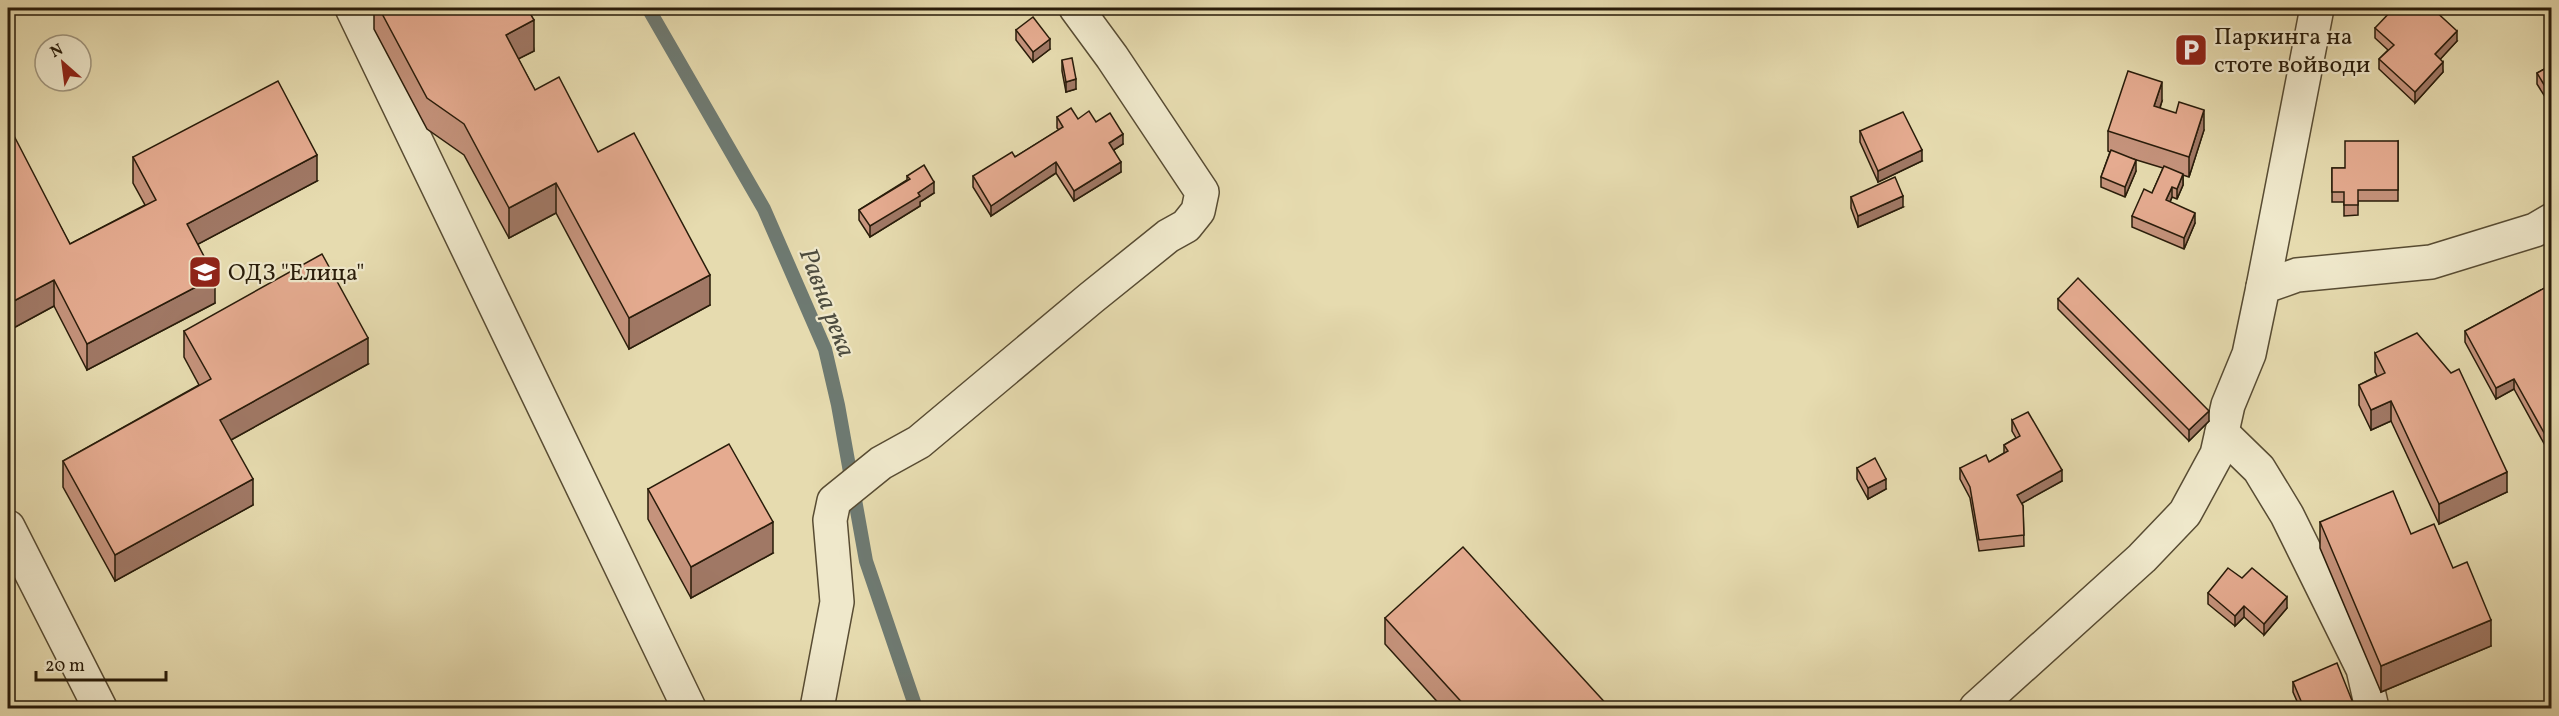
<svg xmlns="http://www.w3.org/2000/svg" width="2559" height="716" font-family="Vollkorn,serif">
<style>
.lines{fill:none;stroke-linecap:round;stroke-linejoin:round}
.stream{stroke:#6e7a72;stroke-width:14}
.minor-casing{stroke:#584c33;stroke-width:36}
.minor{stroke:#efe8cb;stroke-width:33}
.wall{fill:#c5937c;stroke:#291c0a;stroke-width:1.5}
.shaded-wall{fill:#a07865;stroke:#291c0a;stroke-width:1.5}
.building{fill:#e5ab90;stroke:#291c0a;stroke-width:1.5}
.labels{text-anchor:middle;stroke-width:4.5;stroke-linejoin:round;paint-order:stroke}
.poi-label{font-size:24px;fill:#291c0a;stroke:#efe8cb;text-anchor:start}
.water-label{font-size:26px;font-style:italic;fill:#4c4b3e;stroke:#efe8cb}
</style>
<rect width="100%" height="100%" fill="#e6dbaf"/>
<filter id="stains"><feTurbulence type="fractalNoise" baseFrequency=".00333" numOctaves="4"/><feColorMatrix values="0 0 0 0 .2 0 0 0 0 .09 0 0 0 0 .02 0 0 0 .5 -.17"/></filter>
<radialGradient id="worn" r=".72"><stop offset=".6" stop-color="#630" stop-opacity="0"/><stop offset="1" stop-color="#630" stop-opacity=".3"/></radialGradient>
<g class="lines">
<polyline class="stream" points="648,8 764,209 825,349 838,405 866,561 916,708"/>
<g class="minor-casing">
<g id="minor">
<polyline points="352,8 689,708"/>
<polyline points="2263,287 2317,8"/>
<polyline points="2222,433 2259,469 2287,515 2363,669 2372,708"/>
<polyline points="8,527 100,708"/>
<polyline points="817,708 837,602 830,520 834,501 881,463 919,442 1091,298 1168,236 1186,226 1198,211 1202,192 1112,57 1076,8"/>
<polyline points="1976,708 2142,558 2185,513 2217,454 2228,405 2249,354 2263,287 2297,275 2431,262 2535,230 2552,220"/>
</g>
</g>
<use href="#minor" class="minor"/>
</g>
<g class="wall">
<polygon points="374,8 527,8 534,51 518,59 535,90 598,152 710,305 629,349 556,213 509,238 464,155 427,129 374,29"/>
<rect x="2123" y="8" width="17" height="4"/>
<polygon points="2375,28 2457,41 2440,59 2443,72 2415,103 2379,69 2379,59 2388,50 2375,38"/>
<polygon points="1016,30 1050,49 1033,62 1016,40"/>
<polygon points="1062,60 1076,89 1066,92 1062,71"/>
<polygon points="2552,65 2552,108 2537,84 2537,73"/>
<polygon points="2162,101 2160,108 2204,130 2189,177 2183,175 2183,185 2177,199 2172,197 2170,202 2195,223 2184,249 2132,227 2132,216 2152,193 2163,168 2130,158 2136,171 2125,197 2101,187 2101,177 2110,152 2108,151 2108,131"/>
<polygon points="1057,117 1096,122 1123,144 1114,150 1121,172 1074,201 1056,173 991,216 973,187 973,176 1015,157 1059,130 1057,128"/>
<polygon points="1860,131 1922,161 1878,182 1860,142"/>
<polygon points="8,132 70,244 145,205 133,183 133,157 317,181 198,244 215,303 87,370 54,306 8,331"/>
<polygon points="2398,141 2398,201 2358,201 2358,215 2344,216 2344,202 2332,202 2332,168 2345,168"/>
<polygon points="907,176 934,193 920,202 920,206 870,237 859,220 859,210 907,180"/>
<polygon points="1851,197 1903,207 1858,227 1851,208"/>
<polygon points="2552,284 2552,458 2514,389 2496,399 2465,342 2465,331"/>
<polygon points="2058,299 2209,421 2189,441 2058,309"/>
<polygon points="184,331 368,364 231,440 253,505 115,581 63,487 63,461 199,385 184,357"/>
<polygon points="2375,353 2507,492 2439,524 2391,421 2371,430 2359,405 2359,385 2377,376 2375,372"/>
<polygon points="2012,420 2062,481 2022,503 2023,506 2024,546 1979,551 1970,498 1960,479 1960,468 1989,462 2004,453 2004,445 2016,438 2012,431"/>
<polygon points="1857,468 1886,489 1868,499 1857,479"/>
<polygon points="648,489 773,553 691,598 648,519"/>
<polygon points="2320,522 2411,534 2491,646 2381,692 2320,548"/>
<polygon points="2242,578 2287,608 2264,635 2244,617 2235,626 2208,604 2208,593"/>
<polygon points="1385,618 1610,708 1443,708 1385,644"/>
<polygon points="2293,682 2355,708 2300,708 2293,692"/>
</g>
<g class="shaded-wall">
<polygon points="534,20 534,51 506,65 506,35"/>
<polygon points="2457,31 2457,41 2435,65 2435,54"/>
<polygon points="1050,39 1050,49 1033,62 1033,52"/>
<polygon points="2443,62 2443,72 2415,103 2415,92"/>
<polygon points="1076,79 1076,89 1066,92 1066,82"/>
<polygon points="2162,82 2162,101 2154,125 2154,106"/>
<polygon points="2204,110 2204,130 2189,177 2189,157"/>
<polygon points="1123,134 1123,144 1109,153 1109,143"/>
<polygon points="1922,150 1922,161 1878,182 1878,171"/>
<polygon points="317,155 317,181 187,250 187,224"/>
<polygon points="2136,160 2136,171 2125,197 2125,187"/>
<polygon points="1056,162 1056,173 991,216 991,206"/>
<polygon points="1121,162 1121,172 1074,201 1074,191"/>
<polygon points="2183,174 2183,185 2177,199 2177,189"/>
<polygon points="934,182 934,193 920,202 920,206 870,237 870,226"/>
<polygon points="556,183 556,213 509,238 509,208"/>
<polygon points="2172,187 2172,197 2166,211 2166,200"/>
<polygon points="1903,196 1903,207 1858,227 1858,216"/>
<polygon points="2195,213 2195,223 2184,249 2184,238"/>
<polygon points="710,275 710,305 629,349 629,318"/>
<polygon points="215,277 215,303 87,370 87,344"/>
<polygon points="54,280 54,306 8,331 8,304"/>
<polygon points="368,338 368,364 220,446 220,420"/>
<polygon points="2514,379 2514,389 2496,399 2496,388"/>
<polygon points="2391,401 2391,421 2371,430 2371,410"/>
<polygon points="2209,411 2209,421 2189,441 2189,430"/>
<polygon points="2062,470 2062,481 2017,506 2017,495"/>
<polygon points="2507,472 2507,492 2439,524 2439,504"/>
<polygon points="253,479 253,505 115,581 115,555"/>
<polygon points="1886,479 1886,489 1868,499 1868,488"/>
<polygon points="773,522 773,553 691,598 691,567"/>
<polygon points="2287,597 2287,608 2264,635 2264,624"/>
<polygon points="2244,606 2244,617 2235,626 2235,616"/>
<polygon points="2491,620 2491,646 2381,692 2381,666"/>
</g>
<g class="building">
<polygon points="379,8 527,8 534,20 506,35 535,90 559,77 598,152 634,133 710,275 629,318 556,183 509,208 464,124 427,98"/>
<polygon points="2394,8 2432,8 2457,31 2435,54 2443,62 2415,92 2379,59 2394,45 2375,28"/>
<polygon points="1033,17 1050,39 1033,52 1016,30"/>
<polygon points="1072,58 1076,79 1066,82 1062,60"/>
<polygon points="2552,65 2552,98 2537,73"/>
<polygon points="2128,71 2162,82 2154,106 2176,113 2179,102 2204,110 2189,157 2108,131"/>
<polygon points="278,81 317,155 187,224 215,277 87,344 54,280 8,304 8,132 11,130 70,244 156,200 133,157"/>
<polygon points="1071,108 1078,119 1089,111 1096,122 1110,113 1123,134 1109,143 1121,162 1074,191 1056,162 991,206 973,176 1012,152 1015,157 1063,127 1057,117"/>
<polygon points="1903,112 1922,150 1878,171 1860,131"/>
<polygon points="2345,141 2398,141 2398,190 2358,190 2358,205 2344,205 2344,192 2332,192 2332,168 2345,168"/>
<polygon points="2111,150 2136,160 2125,187 2101,177"/>
<polygon points="924,165 934,182 918,193 920,196 870,226 859,210 910,179 907,176"/>
<polygon points="2164,166 2183,174 2177,189 2172,187 2166,200 2195,213 2184,238 2132,216 2144,189 2152,193"/>
<polygon points="1895,177 1903,196 1858,216 1851,197"/>
<polygon points="322,254 368,338 220,420 253,479 115,555 63,461 211,379 184,331"/>
<polygon points="2078,278 2209,411 2189,430 2058,299"/>
<polygon points="2552,284 2552,447 2514,379 2496,388 2465,331"/>
<polygon points="2417,333 2451,373 2459,369 2507,472 2439,504 2391,401 2371,410 2359,385 2385,373 2375,353"/>
<polygon points="2028,412 2062,470 2017,495 2023,506 2024,535 1979,540 1970,487 1960,468 1986,455 1989,462 2008,451 2004,445 2020,436 2012,420"/>
<polygon points="729,444 773,522 691,567 648,489"/>
<polygon points="1875,458 1886,479 1868,488 1857,468"/>
<polygon points="2393,491 2411,534 2434,524 2453,568 2467,562 2491,620 2381,666 2320,522"/>
<polygon points="1463,547 1610,708 1467,708 1385,618"/>
<polygon points="2228,568 2242,578 2252,568 2287,597 2264,624 2244,606 2235,616 2208,593"/>
<polygon points="2337,663 2355,708 2304,708 2293,682"/>
<polygon points="8,698 13,708 8,708"/>
</g>
<defs>
<g id="parking-square" transform="scale(1.725)"><rect x="-9" y="-9" width="18" height="18" rx="4" fill="#8f2418" stroke="#efe8cb"/><path d="M-3.5-5.5H1a3.5 3.5 0 0 1 0 7H-1V5.5H-3.5ZM-1-3.4V-.6H.8a1.4 1.4 0 0 0 0-2.8Z" fill="#fff"/></g>
<g id="school-square" transform="scale(1.725)"><rect x="-9" y="-9" width="18" height="18" rx="4" fill="#8f2418" stroke="#efe8cb"/><path d="M0-5L7-2L0 1L-7-2ZM-4 1L0 2.5L4 1V4Q0 6-4 4Z" fill="#fff"/></g>
</defs>
<g fill-rule="evenodd">
<use href="#parking-square" x="2191" y="50"/>
<use href="#school-square" x="205" y="272"/>
</g>
<g class="labels">
<g class="poi-label">
<text x="2214" y="44">Паркинга на<tspan x="2214" dy="28">стоте войводи</tspan></text>
<text x="228" y="280">ОДЗ "Елица"</text>
</g>
<g class="water-label">
<text transform="translate(828 302) rotate(69)" y="9">Равна река</text>
</g>
</g>
<rect width="2559" height="716" fill="none" stroke="#e6dbaf" stroke-width="30"/>
<rect x="9" y="9" width="2541" height="698" fill="none" stroke="#291c0a" stroke-width="3"/>
<rect x="15" y="15" width="2529" height="686" fill="none" stroke="#291c0a" stroke-width="1.5"/>
<g transform="translate(63 63) rotate(332)"><circle r="28" fill="#efe8cb" stroke="#a0967e" stroke-width="1.5"/>
<path d="M0-4.5L10 22L0 15L-10 22Z" fill="#8f2418"/>
<text y="-9" font-size="16" font-weight="bold" text-anchor="middle" fill="#291c0a">N</text>
</g>
<path d="M36 671v9h130v-9" fill="none" stroke="#291c0a" stroke-width="3"/>
<text x="45" y="671" font-size="18" fill="#291c0a" stroke="#efe8cb" stroke-width="4.5" paint-order="stroke">20 m</text>
<rect width="100%" height="100%" filter="url(#stains)"/>
<rect width="100%" height="100%" fill="url(#worn)"/>
</svg>
